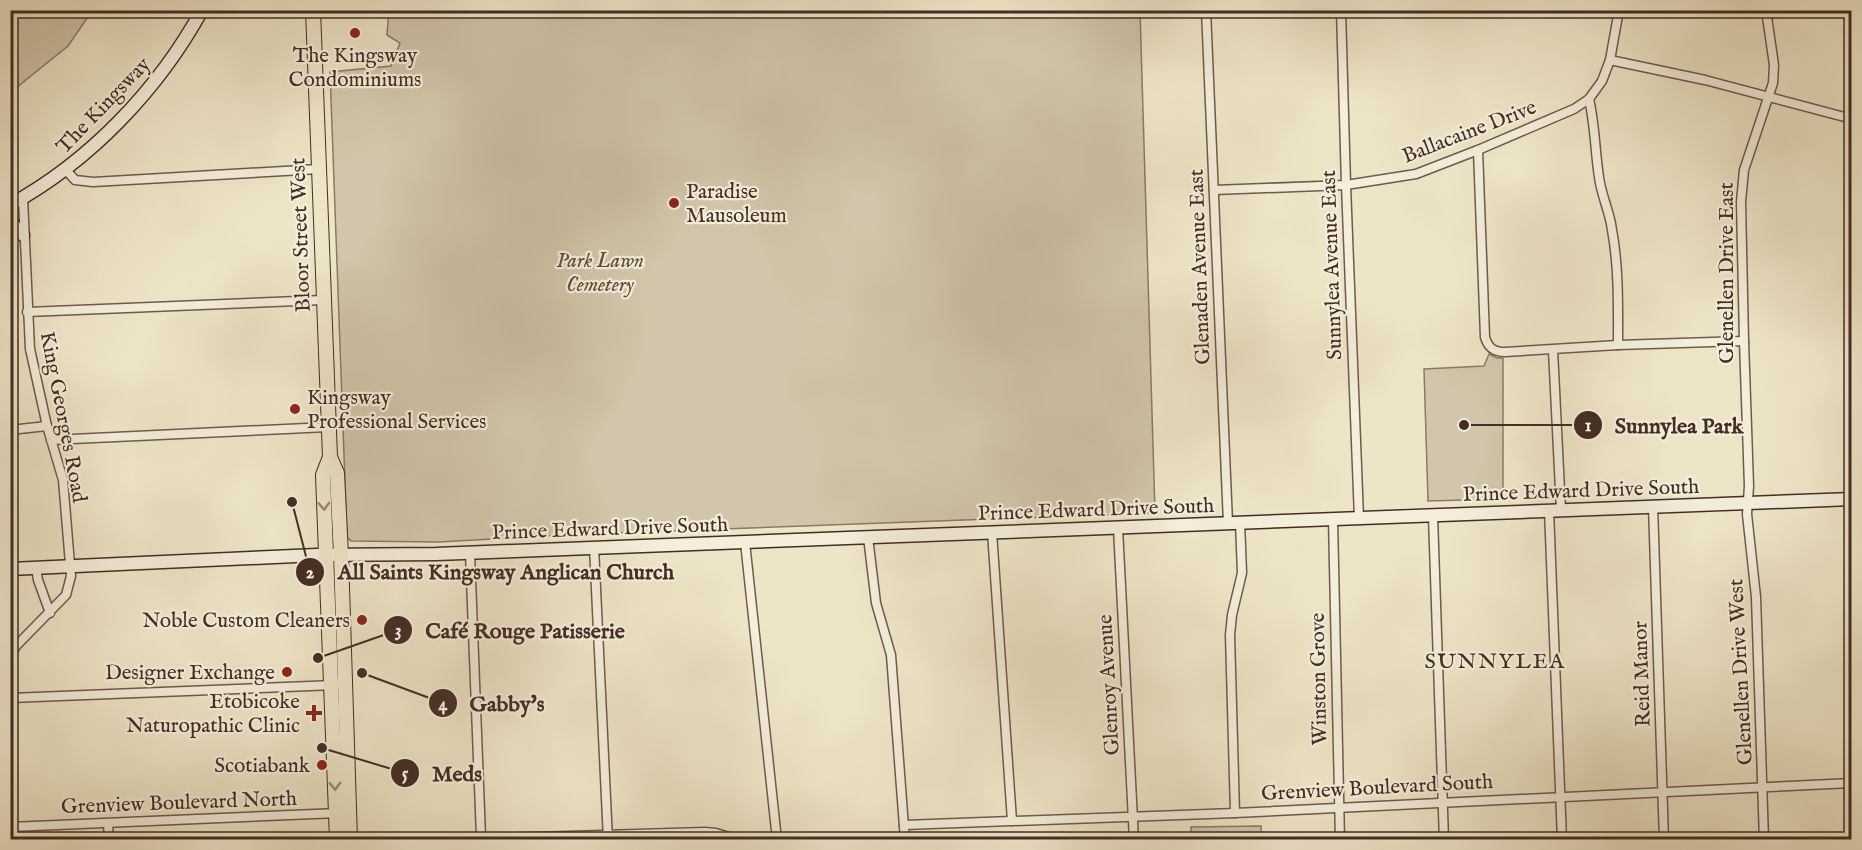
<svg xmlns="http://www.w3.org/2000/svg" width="1862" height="850" font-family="'IM FELL English',serif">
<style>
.green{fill:#d1c6ab;stroke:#8a7a68;stroke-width:1.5}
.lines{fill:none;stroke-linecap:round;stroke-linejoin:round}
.street-casing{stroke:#6e5b4d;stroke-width:11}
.secondary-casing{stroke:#432d24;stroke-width:15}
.primary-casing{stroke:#432d24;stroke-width:16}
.street{stroke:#f4eedb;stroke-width:8}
.secondary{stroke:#f4eedb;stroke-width:12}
.primary{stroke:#eee5c7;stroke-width:14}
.oneway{stroke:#988976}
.poi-dot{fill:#8f2418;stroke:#f4eedb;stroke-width:2}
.labels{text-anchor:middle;stroke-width:4.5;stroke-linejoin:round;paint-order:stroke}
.poi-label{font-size:21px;fill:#432d24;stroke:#f4eedb;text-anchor:end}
.street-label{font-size:21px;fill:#432d24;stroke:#f4eedb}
.park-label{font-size:21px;font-style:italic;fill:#5f4c3f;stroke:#f4eedb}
.neighbourhood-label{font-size:22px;letter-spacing:1.5px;fill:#432d24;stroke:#f4eedb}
.leader{fill:none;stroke:#432d24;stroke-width:2}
.callout-dot{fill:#432d24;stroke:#f4eedb;stroke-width:2}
.mark-label{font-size:18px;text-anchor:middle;font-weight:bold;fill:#fff}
.callout-label{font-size:22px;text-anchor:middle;font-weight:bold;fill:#432d24;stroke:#f4eedb;stroke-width:4.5;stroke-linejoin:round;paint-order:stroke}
</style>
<rect width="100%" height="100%" fill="#eee5c7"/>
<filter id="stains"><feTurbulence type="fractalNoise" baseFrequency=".00333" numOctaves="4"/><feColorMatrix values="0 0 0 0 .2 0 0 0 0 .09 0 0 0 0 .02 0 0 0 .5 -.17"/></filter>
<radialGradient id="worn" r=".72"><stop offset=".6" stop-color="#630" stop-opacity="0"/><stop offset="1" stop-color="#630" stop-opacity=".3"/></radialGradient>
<g class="green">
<polygon points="11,10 92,11 68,46 11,92"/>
<polygon points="389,11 1140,11 1155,513 560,535 439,542 351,541 347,537 330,72 391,66 400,43 387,35"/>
<polygon points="1489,354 1497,358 1503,358 1503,499 1428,501 1424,369 1484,366"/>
<polygon points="1261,826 1261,839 1191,839 1191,827"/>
</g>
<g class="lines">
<g class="street-casing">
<g id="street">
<polyline points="1206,10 1228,523"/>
<polyline points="1341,10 1346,185 1359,518"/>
<polyline points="1610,60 1705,80 1852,119"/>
<path d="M1589 99C1595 125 1595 151 1599 177 1601 195 1610 212 1612 230 1619 268 1618 307 1618 345"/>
<path d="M1478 150 1485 337C1488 348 1494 352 1505 352L1618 345 1744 341"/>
<polyline points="66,170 75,180 93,182 319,169"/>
<polyline points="1214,190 1346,185 1416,174 1478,150 1574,109 1589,99 1602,81 1610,60 1619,10"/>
<polyline points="27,312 323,300"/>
<polyline points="1553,350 1561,510"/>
<polyline points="10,430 47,426"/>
<polyline points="51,440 328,427"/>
<polyline points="1653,506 1664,840"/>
<polyline points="1549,510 1562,840"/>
<polyline points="1433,516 1444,840"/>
<polyline points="1333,519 1340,840"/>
<polyline points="1118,528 1134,840"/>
<polyline points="992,532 1012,821"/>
<polyline points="868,537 876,603 891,655 905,840"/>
<polyline points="745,542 777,840"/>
<polyline points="594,547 608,840"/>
<polyline points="470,553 481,837"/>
<polyline points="36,568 38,580 50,613"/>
<polyline points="10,657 16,646 66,595 71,576 63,480 47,426 30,349 23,198"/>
<polyline points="10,698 335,685"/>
<polyline points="1235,813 1230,635 1232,615 1242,573 1240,522"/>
<polyline points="108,824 109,840"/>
<polyline points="904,825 1235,813 1852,783"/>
<polyline points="10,827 339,813"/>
<polyline points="427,840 705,832 716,833 739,840"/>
<polyline points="1764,840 1756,597 1747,514 1749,486 1744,341 1741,202 1744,170 1773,83 1774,65 1766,10"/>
</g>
</g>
<g class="secondary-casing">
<g id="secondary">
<path d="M10 205C90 161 158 90 202 10"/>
<polyline points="10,221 23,235"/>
<polyline points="10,569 317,555 436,554 1852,499"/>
</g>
</g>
<g class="primary-casing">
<g id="primary">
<polyline points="313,10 330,457 337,473 341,555 350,840"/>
<polyline points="330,457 323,475 337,840"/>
</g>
</g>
<use href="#street" class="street"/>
<use href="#secondary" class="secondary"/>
<use href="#primary" class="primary"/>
</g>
<defs><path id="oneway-chevron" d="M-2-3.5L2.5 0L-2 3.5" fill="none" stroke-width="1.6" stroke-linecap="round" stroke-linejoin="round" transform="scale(1.5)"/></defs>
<g class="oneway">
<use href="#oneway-chevron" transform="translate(324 506) rotate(88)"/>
<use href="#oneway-chevron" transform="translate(335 786) rotate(88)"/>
</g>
<g class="poi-dot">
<circle cx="355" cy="33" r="6"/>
<circle cx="674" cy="203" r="6"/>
<circle cx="295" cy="409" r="6"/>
<circle cx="362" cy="620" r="6"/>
<circle cx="287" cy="672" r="6"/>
<path d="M311 704h6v6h6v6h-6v6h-6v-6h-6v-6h6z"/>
<circle cx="322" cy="765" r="6"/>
</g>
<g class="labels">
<g class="poi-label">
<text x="355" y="62" text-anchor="middle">The Kingsway<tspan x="355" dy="24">Condominiums</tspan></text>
<text x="686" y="198" text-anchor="start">Paradise<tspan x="686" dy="24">Mausoleum</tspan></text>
<text x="307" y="404" text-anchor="start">Kingsway<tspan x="307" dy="24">Professional Services</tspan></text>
<text x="350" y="627">Noble Custom Cleaners</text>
<text x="275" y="679">Designer Exchange</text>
<text x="300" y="708">Etobicoke<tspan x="300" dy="24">Naturopathic Clinic</tspan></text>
<text x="310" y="772">Scotiabank</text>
</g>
<g class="street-label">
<text transform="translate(103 105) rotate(-46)" y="7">The Kingsway</text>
<text transform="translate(1469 131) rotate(-21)" y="7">Ballacaine Drive</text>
<text transform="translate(300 235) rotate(-92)" y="7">Bloor Street West</text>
<text transform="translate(1331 265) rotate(-92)" y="7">Sunnylea Avenue East</text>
<text transform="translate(1199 267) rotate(-92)" y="7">Glenaden Avenue East</text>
<text transform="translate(1726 273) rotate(-90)" y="7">Glenellen Drive East</text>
<text transform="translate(64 417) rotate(79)" y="7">King Georges Road</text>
<text transform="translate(1581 490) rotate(-2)" y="7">Prince Edward Drive South</text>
<text transform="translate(1096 509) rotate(-2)" y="7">Prince Edward Drive South</text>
<text transform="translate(610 528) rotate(-2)" y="7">Prince Edward Drive South</text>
<text transform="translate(1740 672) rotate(-93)" y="7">Glenellen Drive West</text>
<text transform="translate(1641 674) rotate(-92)" y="7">Reid Manor</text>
<text transform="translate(1318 679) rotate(-91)" y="7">Winston Grove</text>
<text transform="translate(1108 685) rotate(-93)" y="7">Glenroy Avenue</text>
<text transform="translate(1377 787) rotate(-3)" y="7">Grenview Boulevard South</text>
<text transform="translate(179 802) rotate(-2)" y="7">Grenview Boulevard North</text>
</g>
<g class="park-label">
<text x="600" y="267">Park Lawn<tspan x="600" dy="24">Cemetery</tspan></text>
</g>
<g class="neighbourhood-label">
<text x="1495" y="668">SUNNYLEA</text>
</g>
</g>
<path class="leader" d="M1464 425L1588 425M292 502L310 572M318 658L398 630M362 673L443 703M322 748L405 773"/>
<g class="callout-dot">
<circle cx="1464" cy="425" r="6"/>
<circle cx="292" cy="502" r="6"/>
<circle cx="318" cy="658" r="6"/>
<circle cx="362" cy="673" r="6"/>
<circle cx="322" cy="748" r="6"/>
<circle cx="1588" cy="425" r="15"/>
<circle cx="310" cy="572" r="15"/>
<circle cx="398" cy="630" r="15"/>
<circle cx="443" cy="703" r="15"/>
<circle cx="405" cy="773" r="15"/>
</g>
<g class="mark-label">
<text x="1588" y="431">1</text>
<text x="310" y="578">2</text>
<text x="398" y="636">3</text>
<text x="443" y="710">4</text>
<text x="405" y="779">5</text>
</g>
<g class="callout-label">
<text x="1679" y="433">Sunnylea Park</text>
<text x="506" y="579">All Saints Kingsway Anglican Church</text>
<text x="525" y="638">Café Rouge Patisserie</text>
<text x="507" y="711">Gabby's</text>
<text x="457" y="781">Meds</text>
</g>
<rect width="1862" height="850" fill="none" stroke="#eee5c7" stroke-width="36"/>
<rect x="12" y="12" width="1838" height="826" fill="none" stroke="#432d24" stroke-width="3"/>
<rect x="18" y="18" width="1826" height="814" fill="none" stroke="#432d24" stroke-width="1.5"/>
<rect width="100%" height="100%" filter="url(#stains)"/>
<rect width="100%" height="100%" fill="url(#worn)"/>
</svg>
